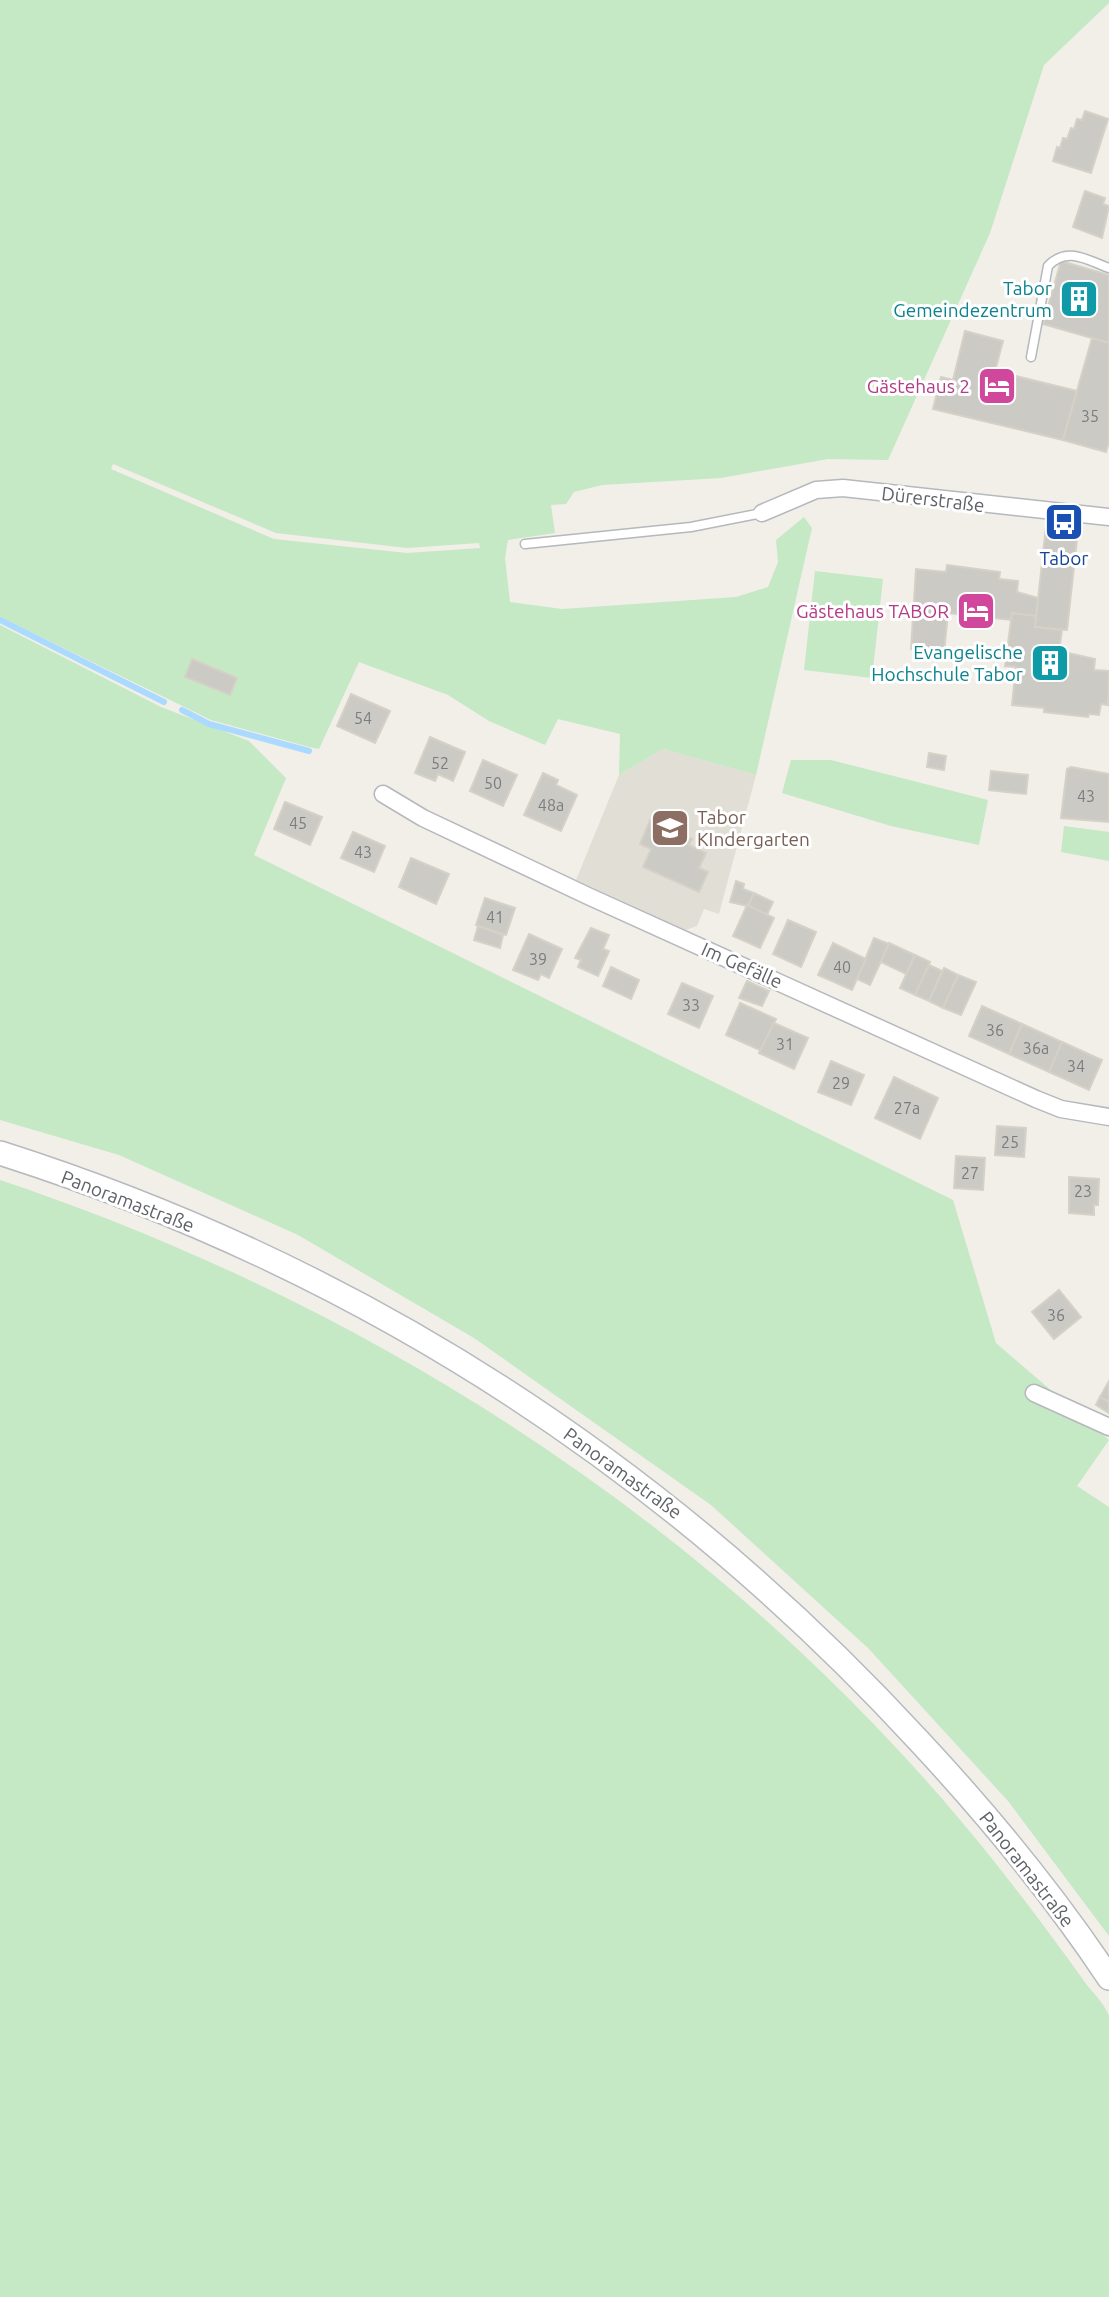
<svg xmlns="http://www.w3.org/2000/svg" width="1109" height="2297" font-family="Ubuntu,sans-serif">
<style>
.education{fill:#e1ded6}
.green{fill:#c5e8c5;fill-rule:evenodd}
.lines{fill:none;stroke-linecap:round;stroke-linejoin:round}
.stream{stroke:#aadaff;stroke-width:6}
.building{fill:#cccac5;stroke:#d6d1c6;stroke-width:2}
.lane-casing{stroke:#b5b8bc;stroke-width:11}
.street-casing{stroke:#b5b8bc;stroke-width:19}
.secondary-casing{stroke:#b6babf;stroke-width:26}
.lane{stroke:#fff;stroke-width:8}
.street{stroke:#fff;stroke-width:16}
.secondary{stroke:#fff;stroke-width:23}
.labels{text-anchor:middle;stroke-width:6;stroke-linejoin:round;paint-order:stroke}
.number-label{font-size:16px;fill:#7a7d7f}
.culture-label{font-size:19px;fill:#0d838f;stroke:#fff;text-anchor:end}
.hotel-label{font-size:19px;fill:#b23c85;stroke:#fff;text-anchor:end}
.street-label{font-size:19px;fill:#5f6368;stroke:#fff}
.transit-label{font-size:19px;fill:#164399;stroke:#fff}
.education-label{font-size:19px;fill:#785e54;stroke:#fff;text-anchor:start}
</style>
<rect width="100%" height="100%" fill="#f1efe8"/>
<polygon class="education" points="663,749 756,775 719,914 704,909 697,926 686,930 576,880 619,775"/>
<g class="green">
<path d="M0 0H1109V3L1044 65 990 233 888 460 828 459 721 478 602 485 574 492 566 504 551 505 555 533 508 540 505 558 510 602 562 609 736 597 768 587 778 562 776 540 804 517 812 528 756 775 663 749 619 775 620 734 558 719 545 745 489 721 448 695 359 662 319 749 309 747 211 720 0 617ZM113 464 276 533 407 548 479 543 480 548 407 553 274 539 111 469Z"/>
<polygon points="815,571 883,579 872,678 804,670"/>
<polygon points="0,625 161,707 249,741 286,778 254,855 953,1200 996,1343 1109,1440 1077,1486 1109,1507 1109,1936 1008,1801 868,1648 711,1505 474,1338 298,1235 119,1155 0,1120"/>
<polygon points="791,760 831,760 988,800 979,845 891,826 782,793"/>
<polygon points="1064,826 1109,832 1109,861 1061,852"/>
<path d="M0 1180C388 1310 742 1543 997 1865 1027 1903 1056 1942 1084 1981 1091 1991 1105 2004 1109 2016 1109 2031 1109 2067 1109 2084 1109 2155 1109 2226 1109 2297H0Z"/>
</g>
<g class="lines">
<g class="stream">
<polyline points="0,620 164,702"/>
<polyline points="182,710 209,724 309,751"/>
</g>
</g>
<g class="building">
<polygon points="1085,111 1108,119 1091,173 1053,161 1057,147 1060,148 1063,138 1067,139 1071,128 1074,129 1077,119 1082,120"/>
<polygon points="1085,191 1105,198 1103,204 1109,206 1102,238 1073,227"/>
<polygon points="1061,261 1109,275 1109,343 1043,324"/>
<polygon points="965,331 1003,341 995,371 1077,391 1063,440 933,409 941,377 953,380"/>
<polygon points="1092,338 1109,343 1109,442 1106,452 1063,440"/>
<polygon points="1046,526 1078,530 1067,630 1035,627"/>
<polygon points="947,565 1000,572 999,579 1018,581 1017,592 1038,598 1036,616 1012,613 1011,620 948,613 944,653 911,649 916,569 946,572"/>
<polygon points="1012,613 1036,616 1035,627 1062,630 1059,651 1095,659 1094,670 1109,671 1108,705 1101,704 1099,715 1089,714 1088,717 1044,712 1044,708 1012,705 1016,667 1005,666"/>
<polygon points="192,659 237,678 230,695 185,677"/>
<polygon points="351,694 390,711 375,743 337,726"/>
<polygon points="430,737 465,752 453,781 438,774 435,781 415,773"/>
<polygon points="929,753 946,756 944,770 927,767"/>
<polygon points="483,760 517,775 503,806 470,791"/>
<polygon points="1071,767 1109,774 1109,822 1061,818 1067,769"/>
<polygon points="991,771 1028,775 1026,794 989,790"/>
<polygon points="543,773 558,780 556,785 577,795 561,831 524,815"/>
<polygon points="285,802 322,817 310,845 274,829"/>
<polygon points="650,820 692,839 689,845 706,853 699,868 708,872 699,892 643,867 651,849 640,844"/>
<polygon points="353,832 385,846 374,872 341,858"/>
<polygon points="411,858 449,874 436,904 399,887"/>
<polygon points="736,881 744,884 743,889 754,893 748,906 730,902"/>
<polygon points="754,893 773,902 767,915 748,906"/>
<polygon points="485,898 515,908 506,935 476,925"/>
<polygon points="747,905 774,918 760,948 733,936"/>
<polygon points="788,920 816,932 801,967 773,954"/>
<polygon points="478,926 503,935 500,948 474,940"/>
<polygon points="591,928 609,935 603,949 609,951 598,976 578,967 581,960 575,958"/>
<polygon points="529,934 562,949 549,978 541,974 538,980 513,970"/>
<polygon points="874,938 889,944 870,985 857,979"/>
<polygon points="833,943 866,959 852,990 818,975"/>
<polygon points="889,943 915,955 906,974 881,962"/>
<polygon points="915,955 930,962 915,995 900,988"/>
<polygon points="929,965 942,971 929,1001 915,995"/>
<polygon points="611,967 639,980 631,999 603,986"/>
<polygon points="944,968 958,975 943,1008 929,1001"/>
<polygon points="958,975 976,982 961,1015 943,1008"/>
<polygon points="747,981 769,991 762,1006 739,998"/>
<polygon points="682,983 713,996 699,1028 668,1014"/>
<polygon points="740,1003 776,1019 762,1051 726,1035"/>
<polygon points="982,1006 1022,1024 1009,1054 969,1036"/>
<polygon points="774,1023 808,1038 794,1069 759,1053"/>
<polygon points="1022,1024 1062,1042 1049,1072 1009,1054"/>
<polygon points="1062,1042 1102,1060 1089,1090 1049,1072"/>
<polygon points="831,1061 864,1075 851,1105 818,1092"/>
<polygon points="894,1077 938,1098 920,1139 875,1118"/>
<polygon points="997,1126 1026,1128 1024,1157 995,1155"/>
<polygon points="956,1156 985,1158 983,1190 954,1188"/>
<polygon points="1069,1177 1099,1179 1098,1205 1094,1205 1094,1215 1069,1213"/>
<polygon points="1059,1290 1081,1317 1054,1339 1032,1312"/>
<polygon points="1109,1381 1109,1402 1100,1397"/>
<polygon points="1100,1397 1109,1402 1109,1413 1096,1405"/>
</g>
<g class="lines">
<g class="lane-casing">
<g id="lane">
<path d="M1031 357 1048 266C1067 246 1087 260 1109 268"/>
<polyline points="525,544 691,527 762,513"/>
</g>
</g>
<g class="street-casing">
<g id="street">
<polyline points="762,513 816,490 843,488 1109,517"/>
<polyline points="383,794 423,818 588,896 1036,1099 1061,1109 1109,1117"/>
<polyline points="1034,1393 1109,1427"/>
</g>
</g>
<g class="secondary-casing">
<path id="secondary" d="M0 1153C358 1267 665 1465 919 1741 988 1815 1053 1894 1109 1978"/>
</g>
<use href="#lane" class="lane"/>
<use href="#street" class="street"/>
<use href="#secondary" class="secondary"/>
</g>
<defs>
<g id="building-square" transform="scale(2.0125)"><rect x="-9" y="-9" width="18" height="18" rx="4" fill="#0f9aa8" stroke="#fff"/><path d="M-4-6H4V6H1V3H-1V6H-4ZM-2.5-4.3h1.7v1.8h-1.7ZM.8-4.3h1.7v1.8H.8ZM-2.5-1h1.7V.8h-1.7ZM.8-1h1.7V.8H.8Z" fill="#fff"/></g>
<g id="hotel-square" transform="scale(2.0125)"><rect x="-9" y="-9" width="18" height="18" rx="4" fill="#d1479c" stroke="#fff"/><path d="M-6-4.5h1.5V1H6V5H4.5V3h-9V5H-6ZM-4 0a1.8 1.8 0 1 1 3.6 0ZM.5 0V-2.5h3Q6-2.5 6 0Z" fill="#fff"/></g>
<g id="bus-square" transform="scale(2.0125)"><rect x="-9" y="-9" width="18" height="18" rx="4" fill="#1a4fb4" stroke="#fff"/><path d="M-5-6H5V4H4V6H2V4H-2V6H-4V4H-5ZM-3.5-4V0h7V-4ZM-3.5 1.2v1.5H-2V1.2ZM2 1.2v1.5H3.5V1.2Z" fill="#fff"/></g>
<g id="school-square" transform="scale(2.0125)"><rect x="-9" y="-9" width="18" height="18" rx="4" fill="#8d6e63" stroke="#fff"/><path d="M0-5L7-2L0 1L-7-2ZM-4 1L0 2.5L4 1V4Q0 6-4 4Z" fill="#fff"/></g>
</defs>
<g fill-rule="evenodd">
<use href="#building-square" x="1079" y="299"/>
<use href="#hotel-square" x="997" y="386"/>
<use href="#bus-square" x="1064" y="522"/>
<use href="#hotel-square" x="976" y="611"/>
<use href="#building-square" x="1050" y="663"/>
<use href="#school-square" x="670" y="828"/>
</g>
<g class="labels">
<g class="number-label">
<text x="1090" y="422">35</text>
<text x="363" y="724">54</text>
<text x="440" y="769">52</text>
<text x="493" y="789">50</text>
<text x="1086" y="802">43</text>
<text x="551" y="811">48a</text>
<text x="298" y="829">45</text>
<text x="363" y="858">43</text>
<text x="495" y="923">41</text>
<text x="538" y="965">39</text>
<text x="842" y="973">40</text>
<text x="691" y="1011">33</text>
<text x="995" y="1036">36</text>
<text x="785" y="1050">31</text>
<text x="1036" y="1054">36a</text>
<text x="1076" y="1072">34</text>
<text x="841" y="1089">29</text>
<text x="907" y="1114">27a</text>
<text x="1010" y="1148">25</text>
<text x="970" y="1179">27</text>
<text x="1083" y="1197">23</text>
<text x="1056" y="1321">36</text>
</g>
<g class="culture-label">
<text x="1052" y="295">Tabor<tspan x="1052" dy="22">Gemeindezentrum</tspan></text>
<text x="1023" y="659">Evangelische<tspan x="1023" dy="22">Hochschule Tabor</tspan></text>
</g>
<g class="hotel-label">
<text x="970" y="393">Gästehaus 2</text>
<text x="949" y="618">Gästehaus TABOR</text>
</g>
<g class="street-label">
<text transform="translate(933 499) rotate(7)" y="7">Dürerstraße</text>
<text transform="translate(742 965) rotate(24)" y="7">Im Gefälle</text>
<text transform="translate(128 1201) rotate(21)" y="7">Panoramastraße</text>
<text transform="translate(623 1473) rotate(36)" y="7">Panoramastraße</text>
<text transform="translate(1027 1869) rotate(52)" y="7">Panoramastraße</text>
</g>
<g class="transit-label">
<text x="1064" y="565">Tabor</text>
</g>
<g class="education-label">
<text x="697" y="824">Tabor<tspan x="697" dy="22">KIndergarten</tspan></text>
</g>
</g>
</svg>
